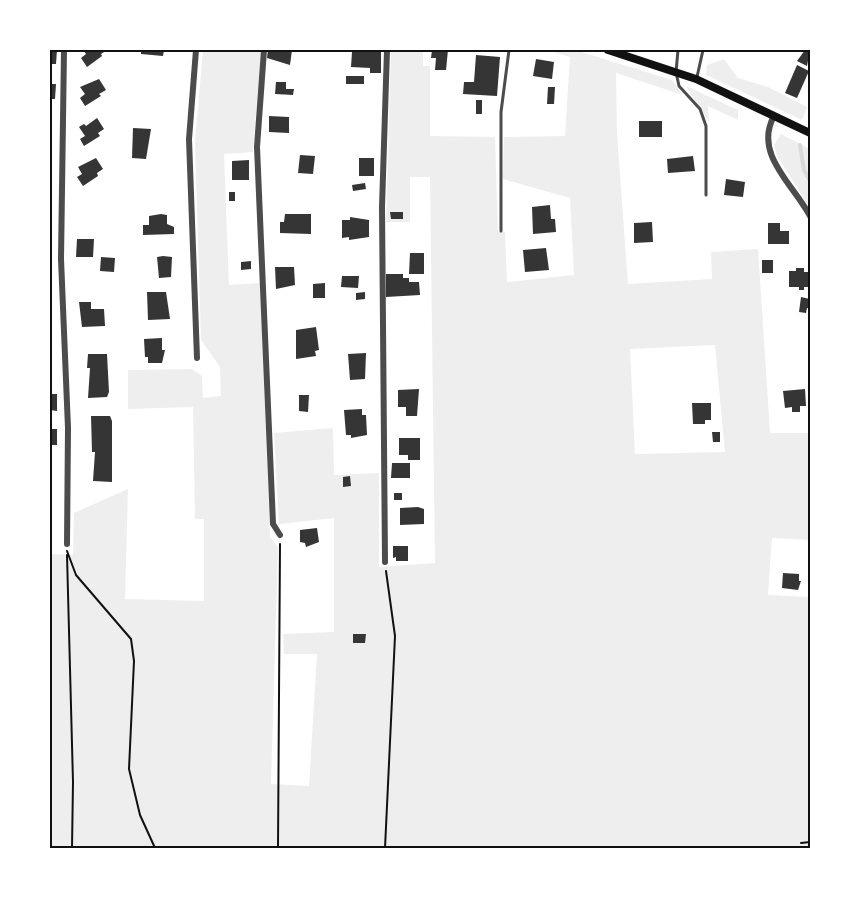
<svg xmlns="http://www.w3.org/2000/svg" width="860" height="898" font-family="Commissioner,sans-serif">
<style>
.green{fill:#eee;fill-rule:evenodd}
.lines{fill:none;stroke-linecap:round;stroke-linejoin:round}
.stream{stroke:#d9d9d9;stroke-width:4}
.building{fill:#353535}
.path{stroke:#111;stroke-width:2}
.service{stroke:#4c4c4c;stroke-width:3}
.minor{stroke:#4c4c4c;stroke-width:6}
.secondary{stroke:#111;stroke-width:8}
.neatline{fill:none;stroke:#111;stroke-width:2}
</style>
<rect width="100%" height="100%" fill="#fff"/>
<g class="green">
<path d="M203 50H261L253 152 224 154 229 285 260 283 270 537 278 547 271 784 309 786 317 654H284L283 634 334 632V518L279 524 274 433 333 428 334 475 379 473V567L435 563 430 177H410V222H386L391 50H423V66H430V136L495 137 498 232H505L507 282 574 275 570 198 503 179 504 137 565 136 570 57 547 50H575L672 80 683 95 616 73 617 134 628 284 712 279 711 252 758 249 770 433H810V540L772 538 768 595 810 597V848H50V554L73 555 74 513 128 489 125 599 204 601V519H195L193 407 128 409V370L192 369 202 376 203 398 221 396 220 367 201 340 195 143ZM715 345 725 452 635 454 630 349Z"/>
<polygon points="724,59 738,78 768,87 807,107 802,120 706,75 707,65"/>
<polygon points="686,86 738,110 738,120 708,106 709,122"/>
<polygon points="781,134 810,149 810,208 777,156 774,145"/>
</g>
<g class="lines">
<g class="stream">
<polyline points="810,115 810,113"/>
<polyline points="800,145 804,170 810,181"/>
</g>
</g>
<g class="building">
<polygon points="50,50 57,50 56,64 50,64"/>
<polygon points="83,50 107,50 101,54 102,56 87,67 81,58 86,54"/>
<polygon points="141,50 164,50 163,56 141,54"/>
<polygon points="268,50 292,50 290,65 267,58"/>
<polygon points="372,50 381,50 381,73 370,73 370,68 351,67 352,52 372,52"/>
<polygon points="432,50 448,50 446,70 435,70 436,58 431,58"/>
<polygon points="805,50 810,50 807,66 797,61"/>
<polygon points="476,55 500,57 497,96 463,94 464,82 474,82"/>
<polygon points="536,59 554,62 552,79 533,76"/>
<polygon points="797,65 809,71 797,98 785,93"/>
<rect x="346" y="76" width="18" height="8"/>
<polygon points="99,79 106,90 99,94 101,96 85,106 80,98 85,94 80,87"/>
<polygon points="276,82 286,82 286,89 294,89 293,95 275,94"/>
<polygon points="50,84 56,84 55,99 50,99"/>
<polygon points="548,87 555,87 554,104 547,104"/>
<rect x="476" y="100" width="6" height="14"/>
<polygon points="269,116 289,117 289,133 269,132"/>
<polygon points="97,118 104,129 98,133 100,136 84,146 80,139 85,136 79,127 84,124 86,126"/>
<rect x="639" y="121" width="23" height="16"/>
<polygon points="133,128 151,129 146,159 132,158"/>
<polygon points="300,155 315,156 313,174 298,173"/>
<polygon points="693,156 695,171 668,173 667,159"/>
<polygon points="96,158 103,169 97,173 98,176 83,186 77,177 82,174 78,167"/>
<rect x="359" y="158" width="15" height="18"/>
<polygon points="249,160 249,180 232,180 232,161"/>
<polygon points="726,179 745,182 743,197 724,195"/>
<polygon points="365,183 366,189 353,191 352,185"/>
<rect x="229" y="192" width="6" height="9"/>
<polygon points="550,205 551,219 555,219 556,232 533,234 532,207"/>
<polygon points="390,212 403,212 403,219 391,219"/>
<polygon points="161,214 167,215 167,224 174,227 174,234 143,235 143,225 149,225 149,216"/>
<polygon points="285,214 311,214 311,234 280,233 280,222 284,222"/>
<polygon points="350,217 369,220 369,237 349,240 349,237 342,238 342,220 350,220"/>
<polygon points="652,222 653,242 634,243 634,223"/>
<polygon points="768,223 780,223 780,231 789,231 789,244 768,244"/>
<polygon points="77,239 94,239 93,257 76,257"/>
<polygon points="546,248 549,270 525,272 523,250"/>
<polygon points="410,253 424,253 424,274 409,274"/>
<polygon points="163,256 172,257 171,277 159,278 157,257"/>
<polygon points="101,257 115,258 114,272 100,271"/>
<rect x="762" y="260" width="11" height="13"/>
<polygon points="251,261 251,269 241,270 241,262"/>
<polygon points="275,267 294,267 295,285 276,289"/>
<polygon points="796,268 804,268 804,272 810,272 810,287 804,287 804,290 799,290 799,287 789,287 789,271 796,271"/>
<polygon points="386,274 403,274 403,278 409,278 409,282 419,282 420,295 386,297"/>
<polygon points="342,276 359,276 358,288 341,287"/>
<polygon points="325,283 325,298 313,298 313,284"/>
<polygon points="147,292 166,292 170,319 148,320"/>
<polygon points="365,292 365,299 356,300 356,293"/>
<polygon points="801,297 810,299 810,309 807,308 806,313 799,312"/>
<polygon points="79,302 91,302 91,309 104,309 105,326 82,327"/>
<polygon points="316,327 319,350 315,351 316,356 296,359 296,330"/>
<polygon points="162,338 162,350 165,350 162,363 148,363 148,357 145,357 144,339"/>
<polygon points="366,353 365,379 350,380 348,354"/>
<polygon points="88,354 107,354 109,392 107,397 88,398 90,368 87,368"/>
<polygon points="419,389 417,416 406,416 406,407 398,407 398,390"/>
<polygon points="805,389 806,406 800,406 800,412 792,412 792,407 785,408 783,391"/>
<polygon points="50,394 57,394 57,411 50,410"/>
<polygon points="299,395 309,395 308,412 299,411"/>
<polygon points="692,403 711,403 711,420 705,420 705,424 693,424"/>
<polygon points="362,409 362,415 366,415 367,435 351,438 351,435 346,435 344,410"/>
<polygon points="91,416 110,416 112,421 112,482 93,481 95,452 92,452"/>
<rect x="50" y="429" width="7" height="16"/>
<polygon points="712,432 720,432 720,442 713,442"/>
<polygon points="399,438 420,438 420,460 408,460 408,455 399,455"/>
<polygon points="392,463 410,463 410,478 391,478"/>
<polygon points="350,476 351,486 343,487 343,477"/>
<rect x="394" y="493" width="8" height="7"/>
<polygon points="418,507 424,509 424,524 400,525 400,508"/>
<polygon points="317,528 319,542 306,547 305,543 300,542 300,530"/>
<polygon points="393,546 408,546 408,561 396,561 396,557 393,558"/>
<polygon points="783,573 799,574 799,581 801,581 798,590 782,588"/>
<polygon points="353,634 366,634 365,643 353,643"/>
</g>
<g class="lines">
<g class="path">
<polyline points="67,551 76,575 131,639 134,661 129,769 140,815 155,848"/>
<polyline points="67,555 73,782 72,848"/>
<polyline points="801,843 810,842"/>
<polyline points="278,848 280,544"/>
<polyline points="385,848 395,636 386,571"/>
</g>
<g class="service">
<polyline points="678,50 676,72 679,86 700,109 706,126 706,195"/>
<polyline points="697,77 703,50"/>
<polyline points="501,231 501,112 509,50"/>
</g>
<g class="minor">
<polyline points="64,50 61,259 68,428 67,544"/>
<polyline points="196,50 189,139 197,358"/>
<polyline points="264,50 257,147 273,524 280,535"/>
<path d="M774 116C753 154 794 185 810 216"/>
<polyline points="385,562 382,207 387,50"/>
</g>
<polyline class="secondary" points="608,50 696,79 810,133"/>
</g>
<rect width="860" height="898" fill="none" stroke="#ffffff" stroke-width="102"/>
<rect x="51" y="51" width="758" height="796" class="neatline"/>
</svg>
